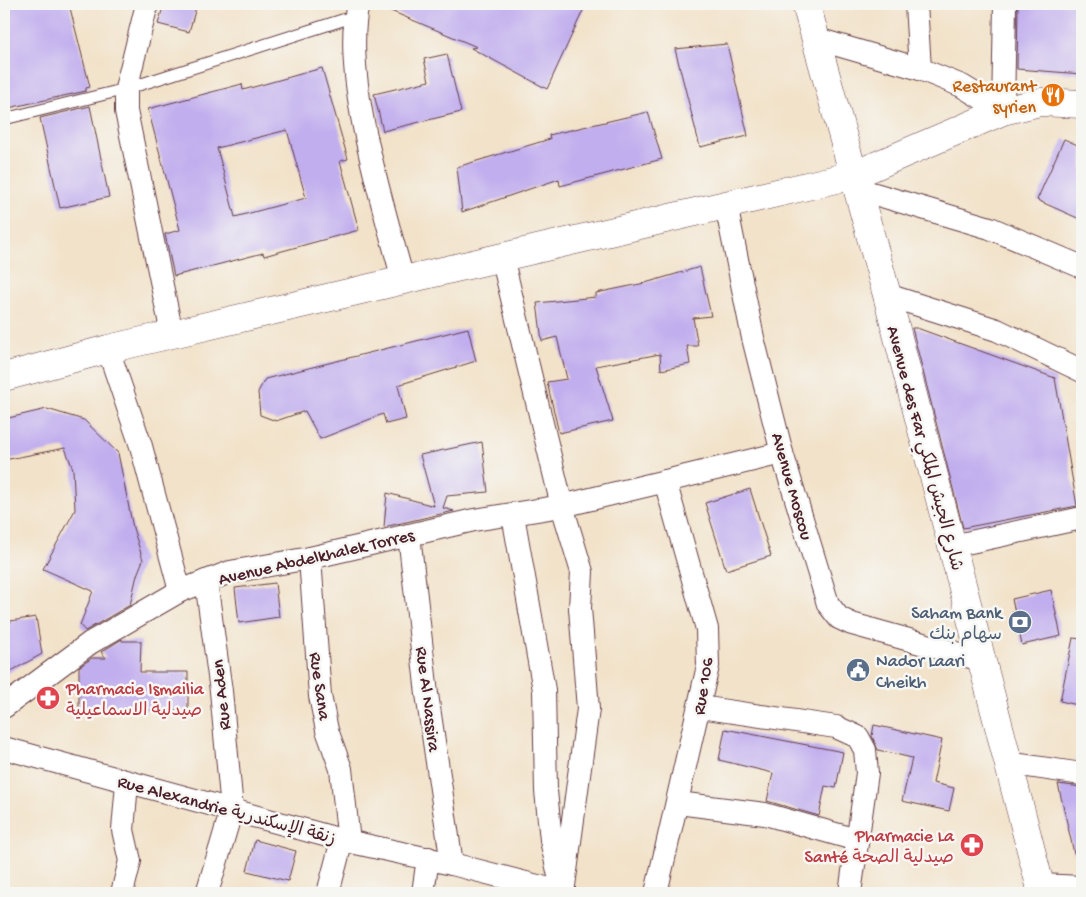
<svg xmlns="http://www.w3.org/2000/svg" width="1086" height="897" font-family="'Gochi Hand','Playpen Sans Arabic',sans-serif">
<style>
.building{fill:#c1aeee;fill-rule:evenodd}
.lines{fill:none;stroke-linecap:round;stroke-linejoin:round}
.lane-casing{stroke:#633c43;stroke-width:13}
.street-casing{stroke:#633c43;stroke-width:24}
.secondary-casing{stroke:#633c43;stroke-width:29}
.lane{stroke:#fff;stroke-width:11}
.street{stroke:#fff;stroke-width:22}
.secondary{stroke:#fff;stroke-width:28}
.labels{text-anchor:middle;stroke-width:5;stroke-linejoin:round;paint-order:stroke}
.food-label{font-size:18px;fill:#c56008;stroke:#f6f6f2;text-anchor:end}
.street-label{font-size:18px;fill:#4a1f2b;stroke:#f6f6f2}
.service-label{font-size:18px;fill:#4e5e75;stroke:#f6f6f2;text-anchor:end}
.health-label{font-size:18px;fill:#be3a42;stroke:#f6f6f2;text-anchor:start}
</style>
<rect width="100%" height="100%" fill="#f6f6f2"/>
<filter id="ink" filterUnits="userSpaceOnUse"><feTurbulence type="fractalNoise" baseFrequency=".02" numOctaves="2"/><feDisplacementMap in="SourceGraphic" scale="10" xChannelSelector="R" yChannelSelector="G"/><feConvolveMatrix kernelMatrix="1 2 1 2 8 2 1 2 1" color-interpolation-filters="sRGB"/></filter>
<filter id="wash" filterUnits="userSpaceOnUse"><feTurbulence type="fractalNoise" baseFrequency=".0096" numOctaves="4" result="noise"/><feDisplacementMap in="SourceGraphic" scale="20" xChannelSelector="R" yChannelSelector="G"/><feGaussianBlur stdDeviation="1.12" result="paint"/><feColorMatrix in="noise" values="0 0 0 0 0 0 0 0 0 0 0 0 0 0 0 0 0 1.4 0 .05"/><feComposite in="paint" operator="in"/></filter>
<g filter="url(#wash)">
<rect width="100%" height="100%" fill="#f2e2c9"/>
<g id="blocks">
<g class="building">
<polygon points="4,4 69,4 90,87 86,88 86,91 4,109"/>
<polygon points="164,4 197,4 189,32 158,24"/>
<polygon points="374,4 586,4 547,89 471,48 477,47"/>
<polygon points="1018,4 1082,4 1082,74 1017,69"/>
<polygon points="727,44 748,136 700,147 675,49"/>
<polygon points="447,54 461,112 383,131 374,94 429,81 424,59"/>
<path d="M322 68 348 159 340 161 359 230 264 256 263 253 174 276 165 234 180 230 148 109 242 84 243 90ZM287 130 306 198 235 217 217 148Z"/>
<polygon points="90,106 109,197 60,208 40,118"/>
<polygon points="648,112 662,159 560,186 559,179 462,212 457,167 550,139 549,135"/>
<polygon points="1064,139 1082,147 1082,220 1037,200"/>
<polygon points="700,267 711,316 693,318 698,346 687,346 690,364 661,370 660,354 596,366 613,421 559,433 547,382 567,379 557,337 542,341 537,303 596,297 596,293 645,283"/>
<polygon points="468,328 476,361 398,385 406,419 386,424 383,414 320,439 305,411 276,421 260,415 258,392 265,379"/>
<polygon points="912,328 917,328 1055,378 1077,506 963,528"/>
<polygon points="47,409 84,420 118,453 133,528 143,560 137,575 130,605 85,631 80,625 93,591 43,569 75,510 73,469 65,448 4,460 4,419"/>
<polygon points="482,442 488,492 447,496 443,508 454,511 384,527 387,493 434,506 420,455"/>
<polygon points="750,489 771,556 726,570 705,503"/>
<polygon points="275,583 279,617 239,623 235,588"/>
<polygon points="1051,590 1061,636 1022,645 1012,599"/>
<polygon points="36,617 42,654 4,675 4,622"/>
<polygon points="1073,638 1082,639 1082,706 1060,701"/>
<polygon points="122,639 122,641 141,641 140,672 188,672 188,710 79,710 79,667 92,658 106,658 101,652"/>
<polygon points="874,725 942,740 933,783 954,788 949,811 902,801 912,758 878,750 872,736"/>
<polygon points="725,729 843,752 836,788 825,786 819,816 767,801 773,773 719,760"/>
<polygon points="1058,784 1082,787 1082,852 1074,853"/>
<polygon points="255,840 296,851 288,881 247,871"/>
</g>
</g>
</g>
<g filter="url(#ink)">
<use href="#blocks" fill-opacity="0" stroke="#633c43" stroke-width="1"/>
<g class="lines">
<g class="lane-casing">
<polyline id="lane" points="4,119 126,89 355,16"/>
</g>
<g class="street-casing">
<g id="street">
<polyline points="147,4 126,89 126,111 172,334"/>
<path d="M358 4C341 76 384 207 403 280"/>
<polyline points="916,4 920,69"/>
<polyline points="817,39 920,69 962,86 1003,111"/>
<polyline points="1003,111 1005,4"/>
<polyline points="858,189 990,228 1082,267"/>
<polyline points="726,205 753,338 782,453 828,604 839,618 852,624 981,660"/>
<polyline points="502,257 562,506 582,572 580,608 588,709 563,893"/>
<polyline points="887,295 997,330 1082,371"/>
<polyline points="108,349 141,446 180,591"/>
<polyline points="513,515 544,690 546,791 551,840 560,880"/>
<polyline points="409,535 427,694 452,864"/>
<polyline points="952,546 1082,518"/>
<polyline points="310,558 320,696 327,730 341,769 349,842"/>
<polyline points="206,581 221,691 232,809 207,893"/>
<polyline points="4,707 90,643 180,591 230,572 310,558 474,520 562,506 782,453"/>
<polyline points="700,707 836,727 858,737 865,750 867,773 850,893"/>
<polyline points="4,748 342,840 452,864 565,893"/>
<polyline points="1008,763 1082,774"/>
<polyline points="678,803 765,814 857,840"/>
<polyline points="1040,885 1082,887"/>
<polyline points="122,893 130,861 123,830 127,783"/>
<polyline points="328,893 342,840"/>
<polyline points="423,893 428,858"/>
<polyline points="656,893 708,666 707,629 665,481"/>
</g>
</g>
<g class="secondary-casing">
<g id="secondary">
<polyline points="806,4 887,295 1040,885 1040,893"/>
<polyline points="4,377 108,349 854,175 1003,111 1040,102 1082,104"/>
</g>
</g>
<use href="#lane" class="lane"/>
<use href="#street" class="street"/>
<use href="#secondary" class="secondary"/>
</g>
</g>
<defs>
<g id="restaurant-disc" transform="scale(1.25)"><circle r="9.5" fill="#e8710a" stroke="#f6f6f2"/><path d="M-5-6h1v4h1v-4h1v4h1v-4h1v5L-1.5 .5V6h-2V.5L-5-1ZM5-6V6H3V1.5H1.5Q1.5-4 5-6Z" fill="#fff"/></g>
<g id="bank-disc" transform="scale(1.25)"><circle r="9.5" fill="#5c6f8a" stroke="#f6f6f2"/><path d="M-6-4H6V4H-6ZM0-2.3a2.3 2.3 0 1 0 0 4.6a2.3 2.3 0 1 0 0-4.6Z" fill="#fff"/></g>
<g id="civic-disc" transform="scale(1.25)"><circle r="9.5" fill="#5c6f8a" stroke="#f6f6f2"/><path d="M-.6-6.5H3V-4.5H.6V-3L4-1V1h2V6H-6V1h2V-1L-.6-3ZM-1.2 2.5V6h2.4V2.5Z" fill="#fff"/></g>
<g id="pharmacy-disc" transform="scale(1.25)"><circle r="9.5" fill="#e0444e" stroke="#f6f6f2"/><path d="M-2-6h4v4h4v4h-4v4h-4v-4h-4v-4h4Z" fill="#fff"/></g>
</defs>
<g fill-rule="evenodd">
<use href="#restaurant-disc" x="1053" y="95"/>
<use href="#bank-disc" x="1020" y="622"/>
<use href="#civic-disc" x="858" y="670"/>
<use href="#pharmacy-disc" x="48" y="698"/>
<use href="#pharmacy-disc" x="972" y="845"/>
</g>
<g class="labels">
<g class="food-label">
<text x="1036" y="91">Restaurant<tspan x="1036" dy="21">syrien</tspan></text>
</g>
<g class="street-label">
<text transform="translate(926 448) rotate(75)" y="6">Avenue des Far شارع الجيش الملكي</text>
<text transform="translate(793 486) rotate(74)" y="6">Avenue Moscou</text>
<text transform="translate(316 556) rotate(-13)" y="6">Avenue Abdelkhalek Torres</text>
<text transform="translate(321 686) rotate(82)" y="6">Rue Sana</text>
<text transform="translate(702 686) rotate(-81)" y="6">Rue 106</text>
<text transform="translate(220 695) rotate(-96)" y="6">Rue Aden</text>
<text transform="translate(429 699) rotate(83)" y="6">Rue Al Nassira</text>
<text transform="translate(227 809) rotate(15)" y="6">Rue Alexandrie زنقة الإسكندرية</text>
</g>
<g class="service-label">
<text x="1002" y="618">Saham Bank<tspan x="1002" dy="21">سهام بنك</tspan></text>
<text x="876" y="666" text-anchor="start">Nador Laari<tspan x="876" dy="21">Cheikh</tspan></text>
</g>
<g class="health-label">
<text x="66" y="694">Pharmacie Ismailia<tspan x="66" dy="21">صيدلية الاسماعيلية</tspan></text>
<text x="954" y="841" text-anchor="end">Pharmacie La<tspan x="954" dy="21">Santé صيدلية الصحة</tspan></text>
</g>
</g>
<rect width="1086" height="897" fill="none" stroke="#f6f6f2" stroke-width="20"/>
</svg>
